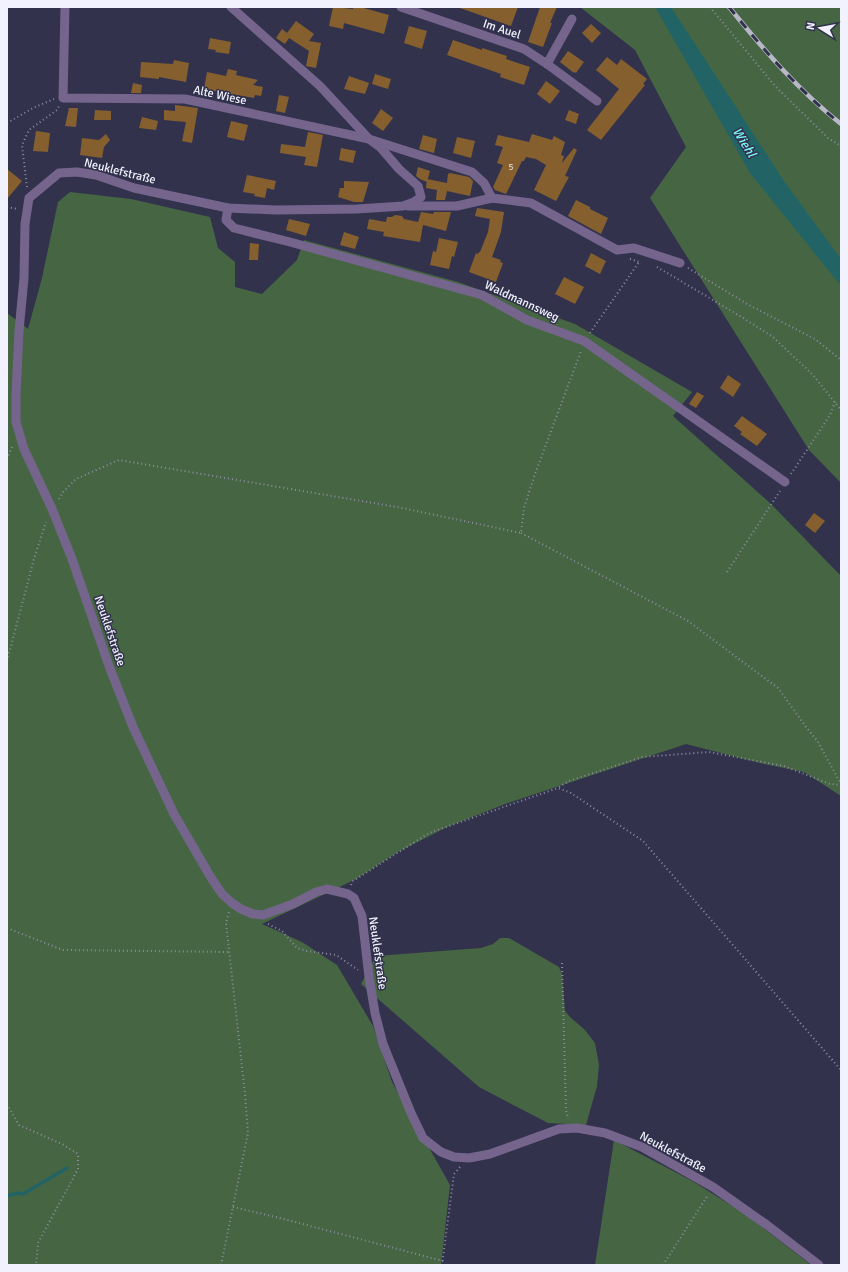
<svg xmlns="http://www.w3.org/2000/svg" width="848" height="1272" font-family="Signika,sans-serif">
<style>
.green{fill:#466643}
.water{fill:#226465}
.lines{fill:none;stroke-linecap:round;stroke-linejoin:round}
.stream{stroke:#226465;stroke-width:3.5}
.building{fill:#85602e}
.path{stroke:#8d8da1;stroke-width:2;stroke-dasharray:1 3;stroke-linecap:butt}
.minor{stroke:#75658d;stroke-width:9}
.rail-casing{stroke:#b8b8c8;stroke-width:4.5}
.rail{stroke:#32324d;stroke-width:3;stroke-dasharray:9;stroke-linecap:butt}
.labels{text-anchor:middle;stroke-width:3;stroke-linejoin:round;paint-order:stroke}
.number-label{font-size:10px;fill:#d6cec9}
.street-label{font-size:12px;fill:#f1f2fd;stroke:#32324d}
.water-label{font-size:13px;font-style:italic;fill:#79f7f8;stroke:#32324d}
</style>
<rect width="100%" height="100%" fill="#32324d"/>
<g class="green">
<polygon points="580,7 841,7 841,483 809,450 650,198 686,147 635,50"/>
<polygon points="70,192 131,199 210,217 218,248 235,262 235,287 262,294 297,260 304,240 458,282 575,324 692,392 673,416 772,505 841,576 841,796 804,772 760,763 686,744 505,804 447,827 398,852 356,879 262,924 302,942 337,965 373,1026 392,1082 450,1185 441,1265 7,1265 7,313 28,329 42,278 58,202"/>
<polygon points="500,938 509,938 559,967 562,974 565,1011 570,1017 585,1030 595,1043 599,1065 597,1086 586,1125 548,1123 479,1087 361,984 376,956 481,948 493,944"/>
<polygon points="614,1140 694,1182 748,1216 811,1265 595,1265"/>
</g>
<polygon class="water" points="655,7 671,7 784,181 841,259 841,286 750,173"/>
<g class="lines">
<polyline class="stream" points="7,1196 17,1193 23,1194 67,1168"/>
</g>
<g class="building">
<polygon points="333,7 353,9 353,7 360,7 389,15 384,34 344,23 343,29 329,26"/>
<polygon points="460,7 518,7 511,26 460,8"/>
<polygon points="540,7 557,7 550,23 552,23 543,47 528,42"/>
<polygon points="296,21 314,34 309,41 321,43 316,68 306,66 309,51 289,38 285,44 276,38 282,29 287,33"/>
<polygon points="591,24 601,33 592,43 582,33"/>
<polygon points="409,26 427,31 422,49 404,43"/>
<polygon points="210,38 231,42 229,54 215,52 216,50 208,49"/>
<polygon points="453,40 482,50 482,48 507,56 506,59 530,67 524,85 500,77 501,74 447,55"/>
<polygon points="568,51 584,62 576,73 574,72 574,73 560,62"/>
<polygon points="607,57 617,65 621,59 647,79 643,84 645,85 601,140 587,130 619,89 596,70"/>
<polygon points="174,60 189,63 186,82 159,77 159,79 140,77 141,62 173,64"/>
<polygon points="228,69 237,71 236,75 258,80 253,85 263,87 261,96 255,95 254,98 204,89 207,72 226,76"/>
<polygon points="375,74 391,79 388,89 372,84"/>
<polygon points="349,76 369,83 365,94 344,89"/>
<polygon points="546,81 560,91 550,104 537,94"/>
<polygon points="133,83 142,85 141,93 131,93"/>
<polygon points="279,95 289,97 285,113 276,111"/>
<polygon points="175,105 198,108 192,143 182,141 186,122 164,120 164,110 175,111"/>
<polygon points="69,108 78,108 76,127 65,126"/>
<polygon points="381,109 393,118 383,131 372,123"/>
<polygon points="95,110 111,111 111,120 94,120"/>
<polygon points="569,110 579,114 576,124 565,120"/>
<polygon points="142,117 158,121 156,130 139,128"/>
<polygon points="231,121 248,125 244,141 227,137"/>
<polygon points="36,131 50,133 48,152 33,151"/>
<polygon points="308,132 323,135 317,167 304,165 306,157 280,153 281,144 305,147"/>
<polygon points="106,134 110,140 104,147 102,158 80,155 82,138 99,140"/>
<polygon points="532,134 552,140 554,136 565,142 561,155 564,156 562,163 574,148 577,150 565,176 569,177 556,201 534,190 546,165 536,159 526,157 524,161 522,161 506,194 495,190 493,187 503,165 497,163 503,147 495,145 498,135 529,142"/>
<polygon points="423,135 437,139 434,153 419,149"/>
<polygon points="457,137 475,141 471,158 453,153"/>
<polygon points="341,148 356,151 353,163 339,160"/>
<polygon points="418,167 430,171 427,182 420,179 416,176"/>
<polygon points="7,169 22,181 7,199"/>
<polygon points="450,173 469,177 473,181 470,196 447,191 445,200 436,200 437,190 426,188 427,179 447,183 448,174"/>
<polygon points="247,175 276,181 274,190 267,188 265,198 254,196 255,194 243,192"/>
<polygon points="344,181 369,182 363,202 354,202 338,197 340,188 344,188"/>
<polygon points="576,200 590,207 590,209 608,218 601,234 568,216"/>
<polygon points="477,208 504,212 501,232 492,257 501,260 500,262 503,263 496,282 469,272 476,253 478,254 479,252 480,252 488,232 490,219 475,216"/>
<polygon points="421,212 433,214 434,212 451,212 446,231 423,225 420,242 383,236 384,232 367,229 369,219 386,222 387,217 392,217 395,215 402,216 404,219 418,222"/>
<polygon points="289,219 310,224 306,236 286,230"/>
<polygon points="344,232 359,237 355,249 340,245"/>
<polygon points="439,238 458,242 454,257 452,256 449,269 430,265 433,251 436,252"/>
<polygon points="250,243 259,244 258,260 249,260"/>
<polygon points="591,253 606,261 600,274 585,266"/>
<polygon points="564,277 584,287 575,304 555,294"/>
<polygon points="728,375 741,384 733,397 720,388"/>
<polygon points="697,392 704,396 696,408 689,404"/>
<polygon points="742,416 767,434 757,446 740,434 742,432 734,426"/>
<polygon points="814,513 825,521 815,533 805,525"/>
</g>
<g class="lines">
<g class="path">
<polyline points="710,7 775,86 828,138 841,146"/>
<polyline points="7,123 33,108 54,99"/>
<polyline points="27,187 22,145 29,130 57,110 59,106"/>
<polyline points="7,207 17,209"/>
<polyline points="630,259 639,262"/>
<polyline points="657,267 740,316 773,337 813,375 841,410"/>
<polyline points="688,268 747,304 815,339 841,360"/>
<polyline points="590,333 639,262"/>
<polyline points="7,459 12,447"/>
<polyline points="791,474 830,415 835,402"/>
<polyline points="59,499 63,492 76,479 119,460 397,507 521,533 524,508 535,474 581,351"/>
<polyline points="521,533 688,621 778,688 806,727 818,742 841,784"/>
<polyline points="727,572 780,491"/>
<polyline points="7,661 34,559 46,522"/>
<polyline points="559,787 569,781 642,757 709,752 784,766 830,784 841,785"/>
<polyline points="351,885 353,881 429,833 558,788 571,793 643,841 841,1070"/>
<polyline points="268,924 282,931 297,948 307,951 336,955 358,970"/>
<polyline points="7,928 63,950 229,952"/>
<polyline points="562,963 566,1110 568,1119"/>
<polyline points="7,1104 19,1125 62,1144 78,1154 78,1169 38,1243 36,1265"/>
<polyline points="233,1207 280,1218 443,1261"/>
<polyline points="221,1265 248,1133 245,1094 226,923 229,912"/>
<polyline points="442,1265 454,1174 460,1167"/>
<polyline points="663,1265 708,1195"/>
</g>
<g class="minor">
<polyline points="65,7 63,98 185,99 369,139 472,172 484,183 492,198 531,203 617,250 634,248 680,263"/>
<polyline points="231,7 320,86 369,139 381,148 399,169 418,186 421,197 414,202 403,206 357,209 276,210 228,208 134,188 96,175 77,172 59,173 29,198 25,224 24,278 19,331 16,395 16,422 24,449 52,509 72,559 109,666 133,727 174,814 210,876 222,894 232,903 241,909 253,914 263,915 293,904 316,892 327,889 348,894 354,898 362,916 369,977 375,1013 383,1044 411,1113 423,1138 441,1152 454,1157 469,1158 490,1154 559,1129 577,1128 605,1133 642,1147 713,1187 767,1225 819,1265"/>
<polyline points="401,7 524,49 547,64 597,101"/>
<polyline points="547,64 572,19"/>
<polyline points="408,206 457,206 492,198"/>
<polyline points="228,208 226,220 234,228 290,242 482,295 527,320 584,341 785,482"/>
</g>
<g class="rail-casing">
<path id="rail" d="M729 7C763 49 798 90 841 124"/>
</g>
<use href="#rail" class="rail"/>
</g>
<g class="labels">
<g class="number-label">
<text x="511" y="170">5</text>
</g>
<g class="street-label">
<text transform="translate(502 29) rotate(18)" y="4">Im Auel</text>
<text transform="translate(220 95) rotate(12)" y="4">Alte Wiese</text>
<text transform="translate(120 171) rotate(14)" y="4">Neuklefstraße</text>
<text transform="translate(522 301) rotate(25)" y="4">Waldmannsweg</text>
<text transform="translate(110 631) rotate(71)" y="4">Neuklefstraße</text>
<text transform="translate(378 953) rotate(82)" y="4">Neuklefstraße</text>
<text transform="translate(673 1152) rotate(28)" y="4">Neuklefstraße</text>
</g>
<g class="water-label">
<text transform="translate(745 142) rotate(58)" y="5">Wiehl</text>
</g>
</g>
<rect width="848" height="1272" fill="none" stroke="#f1f2fd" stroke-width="16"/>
<g transform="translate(820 28) rotate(281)" stroke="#32324d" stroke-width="3" paint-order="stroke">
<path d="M0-3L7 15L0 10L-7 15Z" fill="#f1f2fd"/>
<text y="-6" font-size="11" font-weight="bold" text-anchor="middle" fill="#f1f2fd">N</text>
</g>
</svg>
